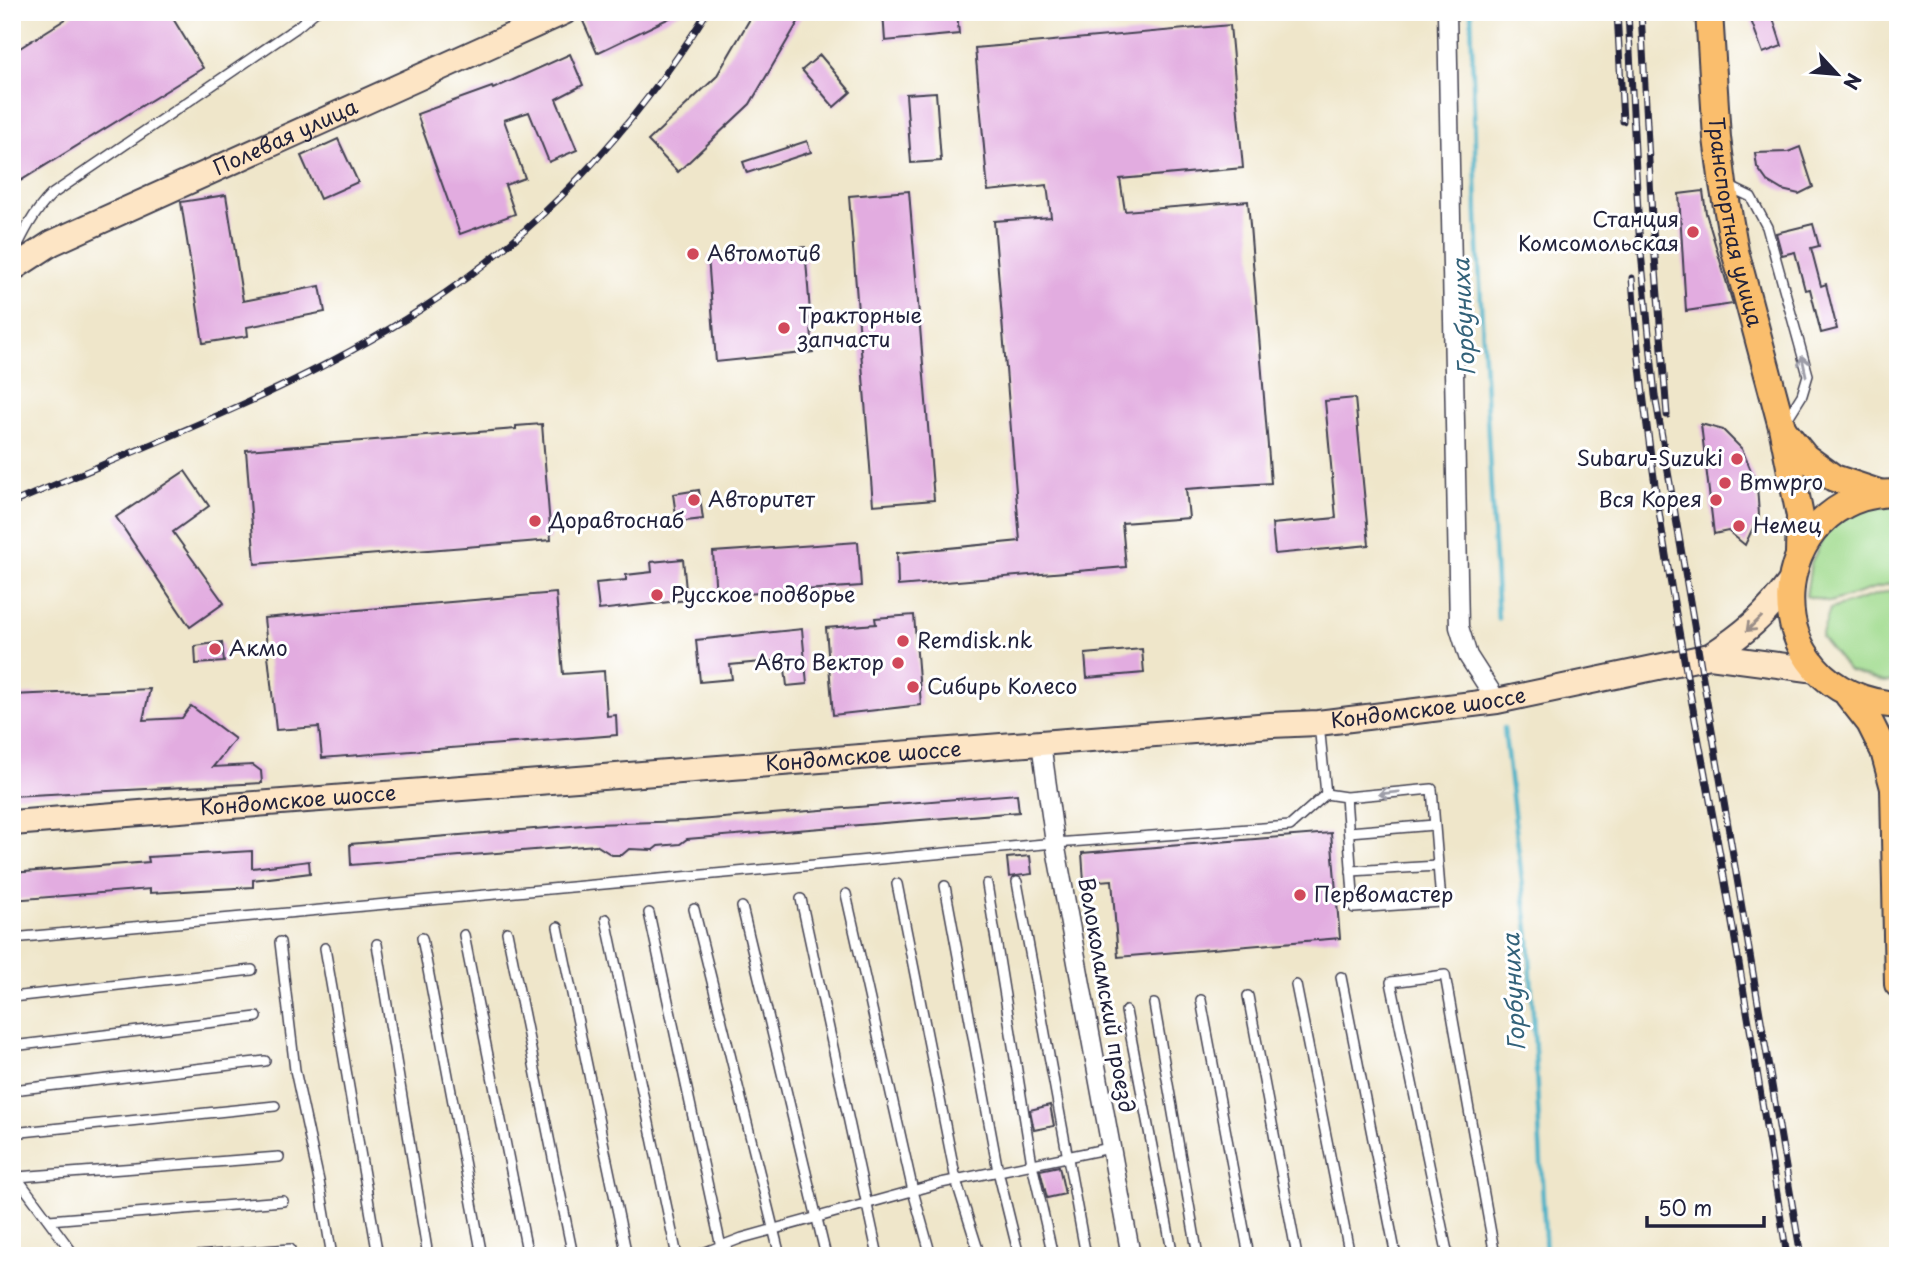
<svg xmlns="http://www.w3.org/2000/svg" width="1910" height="1268" font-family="'Playpen Sans',sans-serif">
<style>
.green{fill:#a0db8e;stroke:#617e64;stroke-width:2}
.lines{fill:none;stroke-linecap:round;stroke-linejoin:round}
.stream{stroke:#47b0c6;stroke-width:4.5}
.building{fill:#e2ace0}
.lane-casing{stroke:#413f50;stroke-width:12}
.street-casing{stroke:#413f50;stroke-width:21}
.secondary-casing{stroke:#413f50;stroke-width:28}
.primary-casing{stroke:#413f50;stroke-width:30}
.lane{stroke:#fff;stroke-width:9}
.street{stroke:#fff;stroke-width:18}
.secondary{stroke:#fde5c5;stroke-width:24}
.primary{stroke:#fabe6d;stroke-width:26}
.rail-casing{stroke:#22223b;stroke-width:7}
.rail{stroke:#fff;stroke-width:4.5;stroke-dasharray:13;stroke-linecap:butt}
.oneway{stroke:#9c9ca7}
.oneway2{stroke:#9a8d87}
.poi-dot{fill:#d1495b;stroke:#fff;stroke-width:2.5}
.labels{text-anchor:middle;stroke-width:6;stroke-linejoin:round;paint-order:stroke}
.street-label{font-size:21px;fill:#22223b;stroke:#fff}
.poi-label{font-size:21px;fill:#22223b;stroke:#fff;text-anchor:start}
.water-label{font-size:23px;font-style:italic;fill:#33627a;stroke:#fff}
</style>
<rect width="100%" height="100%" fill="#fff"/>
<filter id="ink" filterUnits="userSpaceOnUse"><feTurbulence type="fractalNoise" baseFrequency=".0143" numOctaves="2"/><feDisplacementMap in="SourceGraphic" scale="14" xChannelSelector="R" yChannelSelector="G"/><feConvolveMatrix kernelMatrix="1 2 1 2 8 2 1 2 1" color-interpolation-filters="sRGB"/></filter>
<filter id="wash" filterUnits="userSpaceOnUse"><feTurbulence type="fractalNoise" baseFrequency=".00686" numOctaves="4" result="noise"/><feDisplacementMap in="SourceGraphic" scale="28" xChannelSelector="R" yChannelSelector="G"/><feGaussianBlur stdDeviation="1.57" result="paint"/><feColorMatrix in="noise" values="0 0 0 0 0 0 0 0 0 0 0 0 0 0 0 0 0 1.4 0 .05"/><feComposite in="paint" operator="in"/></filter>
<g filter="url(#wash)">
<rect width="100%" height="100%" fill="#efe6ca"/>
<g class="green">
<polygon points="1898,501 1898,581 1830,602 1806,596 1811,563 1827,530 1860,507"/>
<polygon points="1898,588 1898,681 1884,682 1849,671 1821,637 1830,609"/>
</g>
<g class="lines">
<g class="stream">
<polyline points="1471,12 1478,247 1498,619"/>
<polyline points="1504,728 1529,939 1546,1256"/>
</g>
</g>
<g id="blocks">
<g class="building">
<polygon points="77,12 169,12 203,68 20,181 12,168 12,53"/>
<polygon points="579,12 682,12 597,53"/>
<polygon points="754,12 804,12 750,104 678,172 648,141 716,77"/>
<polygon points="883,12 957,12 959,34 885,41"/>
<polygon points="1748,12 1771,12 1782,46 1763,53"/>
<polygon points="1230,25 1243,168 1120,179 1125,211 1248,201 1271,483 1186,489 1189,518 1122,523 1126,567 898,586 897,553 1020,541 994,221 1051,217 1047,185 988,191 975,48"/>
<polygon points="570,54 583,85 556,99 577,150 549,162 529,112 504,120 525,178 505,185 515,214 460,234 417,114 492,87 493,89"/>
<polygon points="820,55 851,92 834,107 802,70"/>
<polygon points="936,92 941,161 911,163 906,94"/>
<polygon points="338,139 358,182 320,199 301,156"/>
<polygon points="807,141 811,152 747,173 743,162"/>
<polygon points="1800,147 1813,187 1799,194 1782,190 1767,181 1757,167 1755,153 1788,152"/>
<polygon points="909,191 934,500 873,505 849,196"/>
<polygon points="1703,191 1706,213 1733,304 1686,311 1679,194"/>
<polygon points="226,195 243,301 320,286 325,312 247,327 248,336 203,343 181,202"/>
<polygon points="1813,224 1819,246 1811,248 1821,286 1826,284 1837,329 1821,333 1810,289 1805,290 1795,252 1782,255 1776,233"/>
<polygon points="805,247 813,352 716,362 708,256"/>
<polygon points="1355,398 1369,545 1275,554 1272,524 1336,518 1325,401"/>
<polygon points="542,424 551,540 255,564 246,450 516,429 516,426"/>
<polygon points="1701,424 1723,430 1742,449 1757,485 1759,515 1745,545 1728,531 1714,534"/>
<polygon points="185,471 209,506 173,532 224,603 190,627 116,517"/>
<polygon points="699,490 703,519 677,522 673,494"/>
<polygon points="858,542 861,586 716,596 713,552"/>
<polygon points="683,559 687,600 599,610 596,583 626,580 626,575 652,572 651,562"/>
<polygon points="556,593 563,674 604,671 607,716 616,715 617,735 322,758 319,727 276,730 264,618"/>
<polygon points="914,615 921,705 833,715 826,628 876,624 875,618"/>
<polygon points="802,629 807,684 787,686 784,660 730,665 732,679 700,682 696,640"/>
<polygon points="222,642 224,662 196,664 195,646"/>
<polygon points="1142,649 1144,673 1087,678 1085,654"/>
<polygon points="150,689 143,720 182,718 191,706 235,739 213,767 253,765 261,771 262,783 12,796 12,695"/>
<polygon points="1017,794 1019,812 687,839 680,844 658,846 653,850 629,849 622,855 612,855 596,845 351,865 350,844 595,824 686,821"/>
<polygon points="1331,833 1340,938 1118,957 1112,880 1084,882 1082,853"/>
<polygon points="252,851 252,868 309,861 310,873 253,880 253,887 150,893 150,889 12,900 12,873 149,862 148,857"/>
<polygon points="1030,856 1032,874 1009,877 1007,858"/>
<polygon points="1050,1105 1054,1126 1034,1130 1030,1110"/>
<polygon points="1059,1166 1065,1194 1047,1198 1040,1170"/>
</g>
</g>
</g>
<g filter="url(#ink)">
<use href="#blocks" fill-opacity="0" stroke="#413f50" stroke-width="2"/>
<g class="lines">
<g class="lane-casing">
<g id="lane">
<polyline points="1728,186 1751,197 1767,227 1808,375 1802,395 1787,419"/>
<path d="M12 257C23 234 33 213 51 195L296 28 315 12"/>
<polyline points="1319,724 1326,794"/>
<polyline points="1326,794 1346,797 1432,789 1441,902 1354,908 1346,797"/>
<polyline points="1349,832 1434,825"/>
<polyline points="1351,871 1438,866"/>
<polyline points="1017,882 1086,1256"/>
<polyline points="897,884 956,1180 980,1256"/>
<polyline points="987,884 1032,1164 1053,1256"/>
<polyline points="945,886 998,1171 1019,1256"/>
<polyline points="846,894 913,1191 931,1256"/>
<polyline points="801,899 878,1256"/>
<polyline points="742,907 826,1256"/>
<polyline points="694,909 780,1256"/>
<polyline points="649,913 723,1256"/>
<polyline points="606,919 677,1256"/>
<polyline points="558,927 627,1256"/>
<polyline points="507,932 573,1256"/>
<polyline points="464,935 528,1256"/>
<polyline points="12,938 1055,843 1290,826 1326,794"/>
<polyline points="422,938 482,1256"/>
<polyline points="280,942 295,1070 319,1181 332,1256"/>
<polyline points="377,944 428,1256"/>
<polyline points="325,948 378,1256"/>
<polyline points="1341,977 1396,1256"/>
<polyline points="1296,985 1350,1256"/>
<polyline points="1248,996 1297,1256"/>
<polyline points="12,997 252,970"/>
<polyline points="1201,1000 1249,1256"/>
<polyline points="1154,1004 1198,1256"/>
<polyline points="1126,1011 1173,1256"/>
<polyline points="12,1046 257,1017"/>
<polyline points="12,1090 265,1061"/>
<polyline points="12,1133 275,1106"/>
<polyline points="12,1171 75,1256"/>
<polyline points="17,1177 279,1157"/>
<polyline points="49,1220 283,1201"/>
<polyline points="196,1256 290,1249"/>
<polyline points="695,1256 742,1238 941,1183 1110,1148"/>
<polyline points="1448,1256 1391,982 1445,975 1495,1256"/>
</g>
</g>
<g class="street-casing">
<g id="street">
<polyline points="1447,12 1459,627 1468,656 1497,701"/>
<polyline points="1041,743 1055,843 1131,1256"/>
</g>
</g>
<g class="secondary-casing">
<g id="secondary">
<path id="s1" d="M12 269 52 243 564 12"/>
<path d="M1710 656C1745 633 1765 616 1790 582"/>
<path id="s2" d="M12 823 1271 725 1318 723 1497 701 1710 656 1816 670"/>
</g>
</g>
<g class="primary-casing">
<g id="primary">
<path id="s3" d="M1709 12 1717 138 1723 184 1735 251 1782 427 1800 516 1799 553"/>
<polyline points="1784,431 1805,457 1834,478 1879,493"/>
<path d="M1898 493C1764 491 1745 694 1898 705"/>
<polyline points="1848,695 1870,723 1884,751 1894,788"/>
<polyline points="1898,770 1894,788 1898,984"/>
</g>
</g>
<use href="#lane" class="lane"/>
<use href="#street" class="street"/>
<use href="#secondary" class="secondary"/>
<use href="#primary" class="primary"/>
<g class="rail-casing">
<g id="rail">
<polyline points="1617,12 1623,121"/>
<polyline points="1628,12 1639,232 1655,395 1801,1256"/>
<polyline points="1641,12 1652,217 1667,415"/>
<path d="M1632 278C1645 464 1682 649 1716 833 1742 973 1764 1115 1787 1256"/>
<path d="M12 503C149 444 299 389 423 308 539 233 634 129 707 12"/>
</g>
</g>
<use href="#rail" class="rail"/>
</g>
<defs><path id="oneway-shaft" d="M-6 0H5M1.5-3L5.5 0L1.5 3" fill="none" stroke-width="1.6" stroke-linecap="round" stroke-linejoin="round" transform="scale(1.75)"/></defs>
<g class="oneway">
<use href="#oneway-shaft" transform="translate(1804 366) rotate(-102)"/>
<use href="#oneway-shaft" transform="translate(1389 793) rotate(174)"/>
</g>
<use class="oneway2" href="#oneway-shaft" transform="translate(1754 624) rotate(136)"/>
</g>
<g class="poi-dot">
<circle cx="1693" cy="232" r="7"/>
<circle cx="693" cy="254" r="7"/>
<circle cx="784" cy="328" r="7"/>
<circle cx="1737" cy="459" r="7"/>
<circle cx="1725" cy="483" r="7"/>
<circle cx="694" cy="500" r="7"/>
<circle cx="1716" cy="500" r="7"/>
<circle cx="535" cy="521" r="7"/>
<circle cx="1739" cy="526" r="7"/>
<circle cx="657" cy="595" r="7"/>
<circle cx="903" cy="641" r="7"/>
<circle cx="215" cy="649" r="7"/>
<circle cx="898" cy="663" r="7"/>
<circle cx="913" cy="687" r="7"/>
<circle cx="1300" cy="895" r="7"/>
</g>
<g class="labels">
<g class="street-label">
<text dy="7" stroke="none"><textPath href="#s1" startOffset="304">Полевая улица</textPath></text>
<text dy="7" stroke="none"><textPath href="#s3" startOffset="212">Транспортная улица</textPath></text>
<text dy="7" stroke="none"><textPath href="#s2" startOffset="1421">Кондомское шоссе</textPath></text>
<text dy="7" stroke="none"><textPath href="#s2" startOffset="854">Кондомское шоссе</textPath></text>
<text dy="7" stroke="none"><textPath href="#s2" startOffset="287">Кондомское шоссе</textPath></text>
<text transform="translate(1106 995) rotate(80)" y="7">Волоколамский проезд</text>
</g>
<g class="poi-label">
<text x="1679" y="227" text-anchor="end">Станция<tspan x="1679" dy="24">Комсомольская</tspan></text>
<text x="707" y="261">Автомотив</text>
<text x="798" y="323">Тракторные<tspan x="798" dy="24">запчасти</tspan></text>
<text x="1723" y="466" text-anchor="end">Subaru-Suzuki</text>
<text x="1739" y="490">Bmwpro</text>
<text x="708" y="507">Авторитет</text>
<text x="1702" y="507" text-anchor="end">Вся Корея</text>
<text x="549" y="528">Доравтоснаб</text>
<text x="1753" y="533">Немец</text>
<text x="671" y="602">Русское подворье</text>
<text x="917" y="648">Remdisk.nk</text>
<text x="229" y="656">Акмо</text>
<text x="884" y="670" text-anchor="end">Авто Вектор</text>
<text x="927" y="694">Сибирь Колесо</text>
<text x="1314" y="902">Первомастер</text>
</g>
<g class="water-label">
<text transform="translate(1464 317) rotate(-93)" y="8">Горбуниха</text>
<text transform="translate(1514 992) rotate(-93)" y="8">Горбуниха</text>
</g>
</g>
<rect width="1910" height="1268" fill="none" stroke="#fff" stroke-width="42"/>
<g transform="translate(1837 74) rotate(116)" stroke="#ffffff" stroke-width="5" paint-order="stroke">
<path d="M0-5L12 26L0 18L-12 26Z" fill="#22223b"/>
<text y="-10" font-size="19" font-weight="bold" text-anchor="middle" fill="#22223b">N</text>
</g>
<path d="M1647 1216v10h117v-10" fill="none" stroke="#22223b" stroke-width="3.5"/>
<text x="1658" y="1216" font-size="21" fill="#22223b" stroke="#ffffff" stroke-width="5" paint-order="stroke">50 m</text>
</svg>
